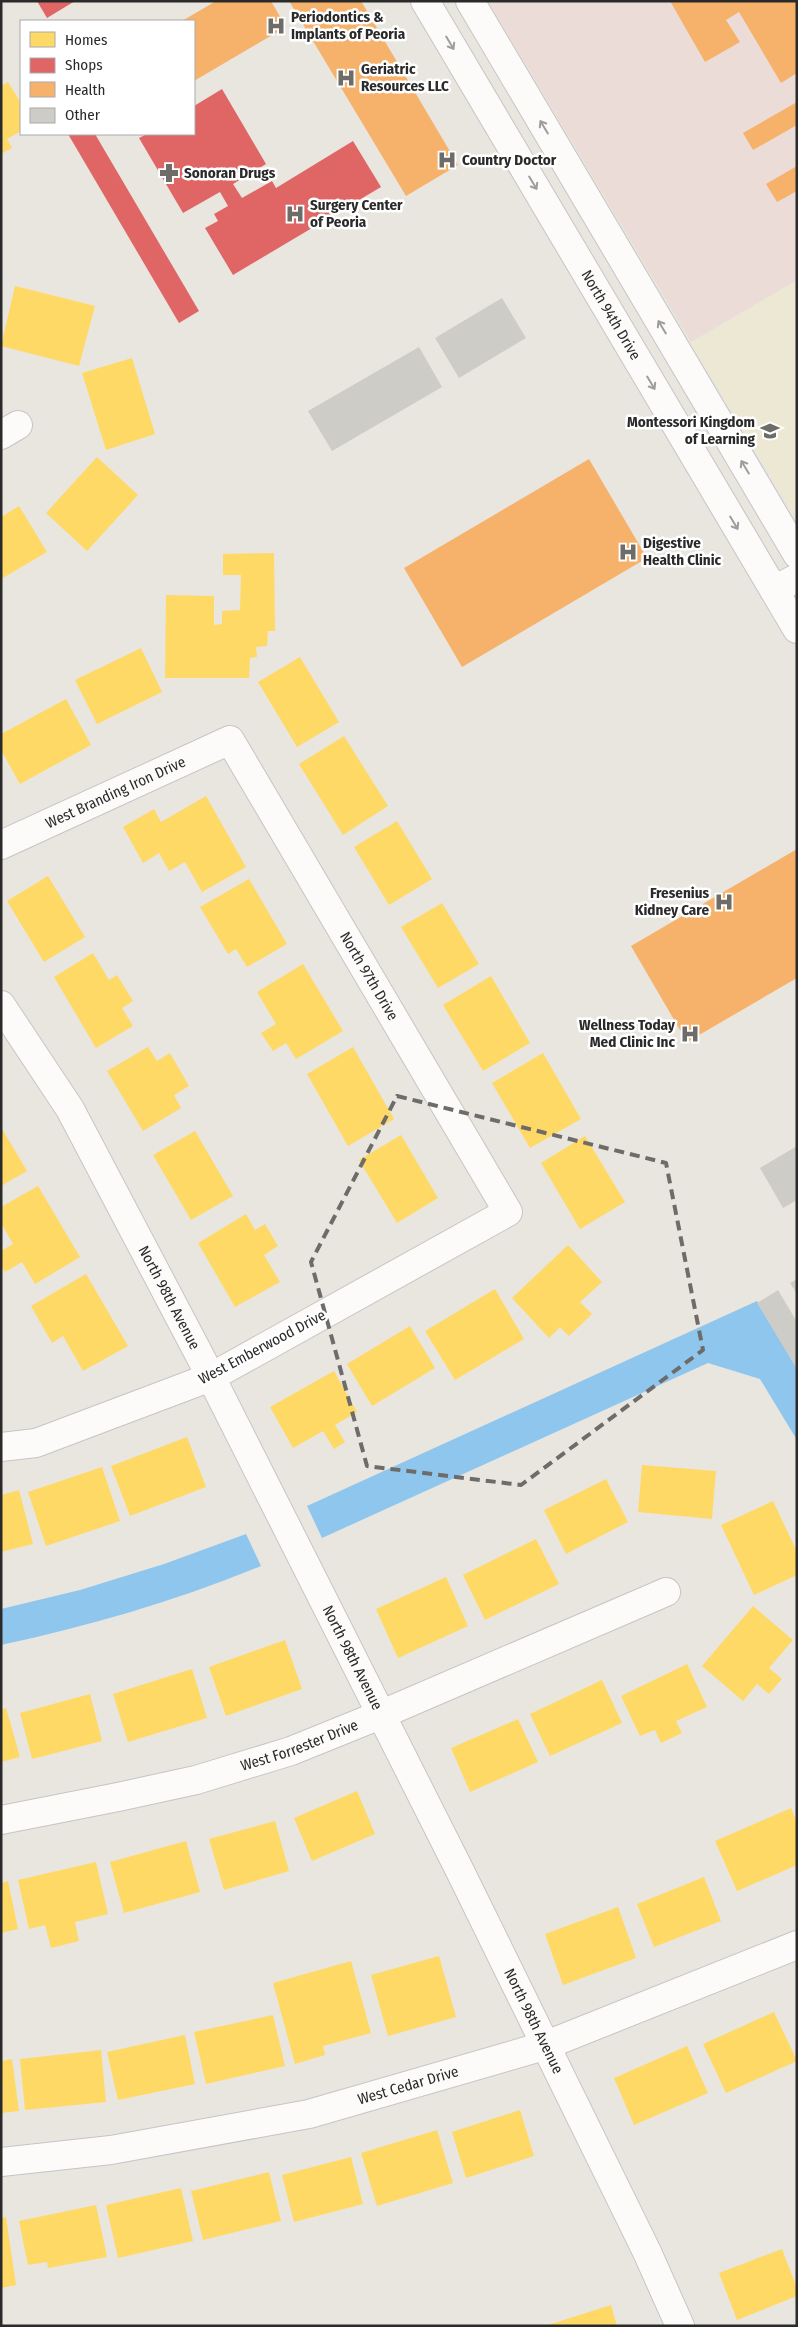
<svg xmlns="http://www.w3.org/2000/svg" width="798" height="2327" font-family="'Fira Sans Condensed',sans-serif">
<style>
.education{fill:#ece8d3}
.medical{fill:#ebdcd7}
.water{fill:#8fc6ee}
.homes{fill:#ffd966}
.shops{fill:#e06666}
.health{fill:#f6b26b}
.building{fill:#ceccc6}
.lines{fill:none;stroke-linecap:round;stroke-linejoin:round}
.street-casing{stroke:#c6c5c5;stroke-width:30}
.secondary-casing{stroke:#c6c5c5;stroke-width:30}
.street{stroke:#fcfbfa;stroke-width:28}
.secondary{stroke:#fcfbfa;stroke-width:28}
.oneway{stroke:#9e9d9c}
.marked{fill:none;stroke:#6d6c69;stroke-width:4;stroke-dasharray:10 6;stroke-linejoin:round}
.labels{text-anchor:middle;stroke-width:5;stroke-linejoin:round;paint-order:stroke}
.poi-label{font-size:15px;font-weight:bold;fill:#2a2a2a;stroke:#fff;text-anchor:start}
.street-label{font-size:15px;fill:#2a2a2a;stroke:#fff}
</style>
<rect width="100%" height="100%" fill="#e9e6df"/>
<polygon class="education" points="797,280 797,520 691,343"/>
<polygon class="medical" points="488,1 797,1 797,280 691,342"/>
<g class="water">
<polygon points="757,1301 797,1369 797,1440 760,1379 708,1363 322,1538 307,1506"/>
<path d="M246 1534 261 1566C176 1601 90 1626 1 1645V1609L80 1590 164 1564Z"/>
</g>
<g class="homes">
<polygon points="8,82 21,103 21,131 7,139 12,148 1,154 1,86"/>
<polygon points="15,286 95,306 79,366 1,346"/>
<polygon points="132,358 155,434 106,450 82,373"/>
<polygon points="97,457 138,495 87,551 46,513"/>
<polygon points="19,506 47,552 1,579 1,517"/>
<polygon points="274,553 275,631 268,631 267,646 256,647 257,657 250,658 249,678 165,678 166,595 214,596 214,625 222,624 222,611 240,610 241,575 223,575 223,554"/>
<polygon points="141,648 162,692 97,724 75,680"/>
<polygon points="300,657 339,722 297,747 258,682"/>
<polygon points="66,699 91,745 20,784 1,750 1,734"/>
<polygon points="344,736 388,806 343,835 299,764"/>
<polygon points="206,796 246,867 202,892 185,862 169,871 159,853 143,863 123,827 154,809 161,822"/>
<polygon points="397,821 432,879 389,905 354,847"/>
<polygon points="48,876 85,937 44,962 7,901"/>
<polygon points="249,879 287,944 247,967 236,949 228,954 200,907"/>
<polygon points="442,903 479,964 438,988 401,927"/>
<polygon points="93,953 109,980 117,975 133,1001 122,1008 133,1026 96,1048 54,977"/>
<polygon points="303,964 343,1031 296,1059 286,1043 273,1051 261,1033 276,1024 257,992"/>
<polygon points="491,976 530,1043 483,1071 443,1005"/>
<polygon points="148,1047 157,1061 170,1053 189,1086 174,1095 181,1108 143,1131 107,1071"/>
<polygon points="353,1047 394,1119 348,1146 307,1074"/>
<polygon points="543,1053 581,1119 530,1148 492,1083"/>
<polygon points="1,1127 27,1171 1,1186"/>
<polygon points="195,1131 233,1196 191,1220 153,1155"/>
<polygon points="401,1135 438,1198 397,1223 359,1160"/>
<polygon points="585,1136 625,1202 580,1229 541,1163"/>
<polygon points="38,1186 80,1257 35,1284 22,1262 5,1272 1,1266 1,1251 13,1244 1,1223 1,1207"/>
<polygon points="246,1214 255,1230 265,1224 278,1246 264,1255 280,1282 235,1307 198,1243"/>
<polygon points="568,1245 602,1282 580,1302 592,1314 569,1336 560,1327 549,1338 512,1298"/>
<polygon points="86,1274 128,1346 83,1371 63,1336 52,1343 31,1306"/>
<polygon points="495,1289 524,1339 455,1380 425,1331"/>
<polygon points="410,1326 435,1368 372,1406 347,1364"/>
<polygon points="334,1371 357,1412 335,1425 345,1442 334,1449 323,1431 293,1448 270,1407"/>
<polygon points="187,1437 206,1487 130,1516 111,1466"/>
<polygon points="642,1465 716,1471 712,1519 638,1512"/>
<polygon points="102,1467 120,1521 46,1546 28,1492"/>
<polygon points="606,1479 628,1522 566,1554 544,1510"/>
<polygon points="19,1490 33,1544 1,1552 1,1495"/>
<polygon points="773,1501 797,1552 797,1575 754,1595 721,1525"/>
<polygon points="536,1539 559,1584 485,1620 463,1575"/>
<polygon points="446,1577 468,1626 398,1658 376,1609"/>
<polygon points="753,1606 793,1640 769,1668 782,1679 769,1694 757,1684 743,1701 702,1666"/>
<polygon points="285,1640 302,1689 226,1716 209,1667"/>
<polygon points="687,1664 707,1707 676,1721 682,1733 661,1743 655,1730 640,1736 621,1696"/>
<polygon points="192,1669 207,1718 128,1742 113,1694"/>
<polygon points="602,1680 622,1723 550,1756 530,1714"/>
<polygon points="90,1694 102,1741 32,1759 20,1713"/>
<polygon points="6,1708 20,1757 1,1762 1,1710"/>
<polygon points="518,1719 538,1762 470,1792 451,1748"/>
<polygon points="357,1791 375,1834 312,1861 294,1818"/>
<polygon points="791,1808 797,1822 797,1865 737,1891 715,1841"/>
<polygon points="275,1821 289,1871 224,1890 209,1839"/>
<polygon points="186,1841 200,1892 124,1913 110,1862"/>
<polygon points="96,1862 108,1914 75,1922 79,1941 51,1948 45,1925 29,1929 18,1880"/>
<polygon points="704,1877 721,1921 654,1947 637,1904"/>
<polygon points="8,1881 18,1929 1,1933 1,1883"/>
<polygon points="618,1907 636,1958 563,1985 545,1934"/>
<polygon points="439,1956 456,2017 388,2036 371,1975"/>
<polygon points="351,1961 371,2033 323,2046 325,2055 295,2064 273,1983"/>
<polygon points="774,2012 797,2061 726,2093 703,2044"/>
<polygon points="273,2015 285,2066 206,2084 194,2032"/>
<polygon points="185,2035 195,2084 118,2100 107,2052"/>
<polygon points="687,2046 708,2093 634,2125 614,2078"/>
<polygon points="101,2050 106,2102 25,2110 20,2059"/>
<polygon points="12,2059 19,2111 1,2113 1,2061"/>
<polygon points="520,2110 534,2156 466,2178 452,2132"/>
<polygon points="437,2130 453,2183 377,2206 361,2153"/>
<polygon points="351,2157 363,2204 294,2222 282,2175"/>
<polygon points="269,2172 281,2221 203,2240 191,2191"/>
<polygon points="181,2188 193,2241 118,2258 106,2205"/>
<polygon points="96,2205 107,2257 48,2268 47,2262 28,2265 19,2221"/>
<polygon points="6,2217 16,2285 1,2288 1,2218"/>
<polygon points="782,2249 797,2288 797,2296 737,2320 719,2273"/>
<polygon points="611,2305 617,2326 548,2326 548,2325"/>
</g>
<g class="shops">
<polygon points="37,1 75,1 47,18"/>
<polygon points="222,89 266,164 233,184 242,198 272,181 276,188 353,141 381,187 233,275 205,228 218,221 214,214 228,206 220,192 183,213 139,138 147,134 194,134 194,106"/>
<polygon points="68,134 95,134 199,311 179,323"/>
</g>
<g class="health">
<polygon points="216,1 271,1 286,27 194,81 194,21 182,21"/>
<polygon points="289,1 361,1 458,165 406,196"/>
<polygon points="670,1 797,1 797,73 781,83 739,12 726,20 740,42 705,62"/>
<polygon points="797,102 797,125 753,150 743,133"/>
<polygon points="797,166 797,191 777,202 766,184"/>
<polygon points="589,459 647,558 462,667 404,568"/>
<polygon points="797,849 797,978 687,1042 631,946"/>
</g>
<g class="building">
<polygon points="502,298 526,338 459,378 435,338"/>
<polygon points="419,347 442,387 332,451 308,411"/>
<polygon points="797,1146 797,1200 783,1208 760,1168"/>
<polygon points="797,1279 797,1294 790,1283"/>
<polygon points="778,1290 797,1322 797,1369 757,1303"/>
</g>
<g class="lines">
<g class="street-casing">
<g id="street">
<polyline points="1,435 18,425"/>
<path id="s1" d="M1 845 230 740 508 1212 211 1377 36 1443 1 1447"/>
<path id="s2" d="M1 1005 70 1109 211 1377 460 1871 647 2252 680 2326"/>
<path id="s3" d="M1 1820 118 1797 196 1780 291 1751 380 1715 666 1592"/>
<path id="s4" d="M1 2162 111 2150 309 2114 544 2046 797 1945"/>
</g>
</g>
<g class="secondary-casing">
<g id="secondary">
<path id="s5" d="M425 1 797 629"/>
<polyline points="470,1 797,554"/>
<polyline points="774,590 797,578"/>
</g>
</g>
<use href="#street" class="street"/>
<use href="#secondary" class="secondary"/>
</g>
<defs><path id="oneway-shaft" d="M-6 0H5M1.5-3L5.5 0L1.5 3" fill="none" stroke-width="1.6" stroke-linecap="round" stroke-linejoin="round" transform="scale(1.25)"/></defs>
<g class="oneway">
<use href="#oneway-shaft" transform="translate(450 43) rotate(59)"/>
<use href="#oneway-shaft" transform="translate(544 127) rotate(-121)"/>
<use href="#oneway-shaft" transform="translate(533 183) rotate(59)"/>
<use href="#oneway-shaft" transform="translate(662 327) rotate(-121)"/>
<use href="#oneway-shaft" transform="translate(651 383) rotate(59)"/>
<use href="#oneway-shaft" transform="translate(745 467) rotate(-121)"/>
<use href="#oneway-shaft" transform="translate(734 523) rotate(59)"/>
</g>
<path class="marked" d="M397 1096 666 1163 703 1350 521 1485 367 1466 311 1262Z"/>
<defs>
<g id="hospital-bare" transform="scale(1.5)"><path d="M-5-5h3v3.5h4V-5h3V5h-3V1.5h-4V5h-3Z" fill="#6d6c69" stroke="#fff" stroke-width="2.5" paint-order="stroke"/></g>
<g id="pharmacy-bare" transform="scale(1.5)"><path d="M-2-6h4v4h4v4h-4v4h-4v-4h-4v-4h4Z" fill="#6d6c69" stroke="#fff" stroke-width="2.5" paint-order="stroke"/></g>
<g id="school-bare" transform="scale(1.5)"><path d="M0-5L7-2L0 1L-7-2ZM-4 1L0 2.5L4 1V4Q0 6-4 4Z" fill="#6d6c69" stroke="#fff" stroke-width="2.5" paint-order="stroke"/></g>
</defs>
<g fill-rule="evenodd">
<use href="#hospital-bare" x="276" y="26"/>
<use href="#hospital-bare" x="346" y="78"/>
<use href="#hospital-bare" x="447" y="160"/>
<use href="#pharmacy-bare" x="169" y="173"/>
<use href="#hospital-bare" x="295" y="214"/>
<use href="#school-bare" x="770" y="431"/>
<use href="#hospital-bare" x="628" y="552"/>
<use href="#hospital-bare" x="724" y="902"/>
<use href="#hospital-bare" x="690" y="1034"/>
</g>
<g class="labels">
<g class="poi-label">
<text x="291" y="22">Periodontics &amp;<tspan x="291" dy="17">Implants of Peoria</tspan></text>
<text x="361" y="74">Geriatric<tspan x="361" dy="17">Resources LLC</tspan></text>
<text x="462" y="165">Country Doctor</text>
<text x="184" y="178">Sonoran Drugs</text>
<text x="310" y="210">Surgery Center<tspan x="310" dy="17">of Peoria</tspan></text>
<text x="755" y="427" text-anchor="end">Montessori Kingdom<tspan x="755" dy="17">of Learning</tspan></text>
<text x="643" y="548">Digestive<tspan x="643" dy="17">Health Clinic</tspan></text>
<text x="709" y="898" text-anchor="end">Fresenius<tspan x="709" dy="17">Kidney Care</tspan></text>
<text x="675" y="1030" text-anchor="end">Wellness Today<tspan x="675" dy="17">Med Clinic Inc</tspan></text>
</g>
<g class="street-label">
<text dy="5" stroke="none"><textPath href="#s5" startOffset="365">North 94th Drive</textPath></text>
<text dy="5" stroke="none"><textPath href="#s1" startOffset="126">West Branding Iron Drive</textPath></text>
<text dy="5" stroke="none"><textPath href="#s1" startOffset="526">North 97th Drive</textPath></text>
<text dy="5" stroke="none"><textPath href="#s2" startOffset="338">North 98th Avenue</textPath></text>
<text transform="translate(262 1347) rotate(-28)" y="5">West Emberwood Drive</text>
<text dy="5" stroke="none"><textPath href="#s2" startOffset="742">North 98th Avenue</textPath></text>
<text dy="5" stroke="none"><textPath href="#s3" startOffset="308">West Forrester Drive</textPath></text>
<text dy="5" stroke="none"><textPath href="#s2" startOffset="1148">North 98th Avenue</textPath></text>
<text dy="5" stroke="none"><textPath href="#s4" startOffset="415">West Cedar Drive</textPath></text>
</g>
</g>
<rect width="798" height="2327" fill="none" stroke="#2a2a2a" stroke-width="5"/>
<rect x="20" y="20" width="175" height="115" fill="#ffffff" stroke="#aaaaaa"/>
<rect x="30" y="32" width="25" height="15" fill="#ffd966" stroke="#aaaaaa"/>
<text x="65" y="45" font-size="15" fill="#2a2a2a">Homes</text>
<rect x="30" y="58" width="25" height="15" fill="#e06666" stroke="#aaaaaa"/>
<text x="65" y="70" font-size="15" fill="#2a2a2a">Shops</text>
<rect x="30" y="82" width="25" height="15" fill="#f6b26b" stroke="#aaaaaa"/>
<text x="65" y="95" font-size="15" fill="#2a2a2a">Health</text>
<rect x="30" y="108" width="25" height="15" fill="#ceccc6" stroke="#aaaaaa"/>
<text x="65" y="120" font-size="15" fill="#2a2a2a">Other</text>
</svg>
